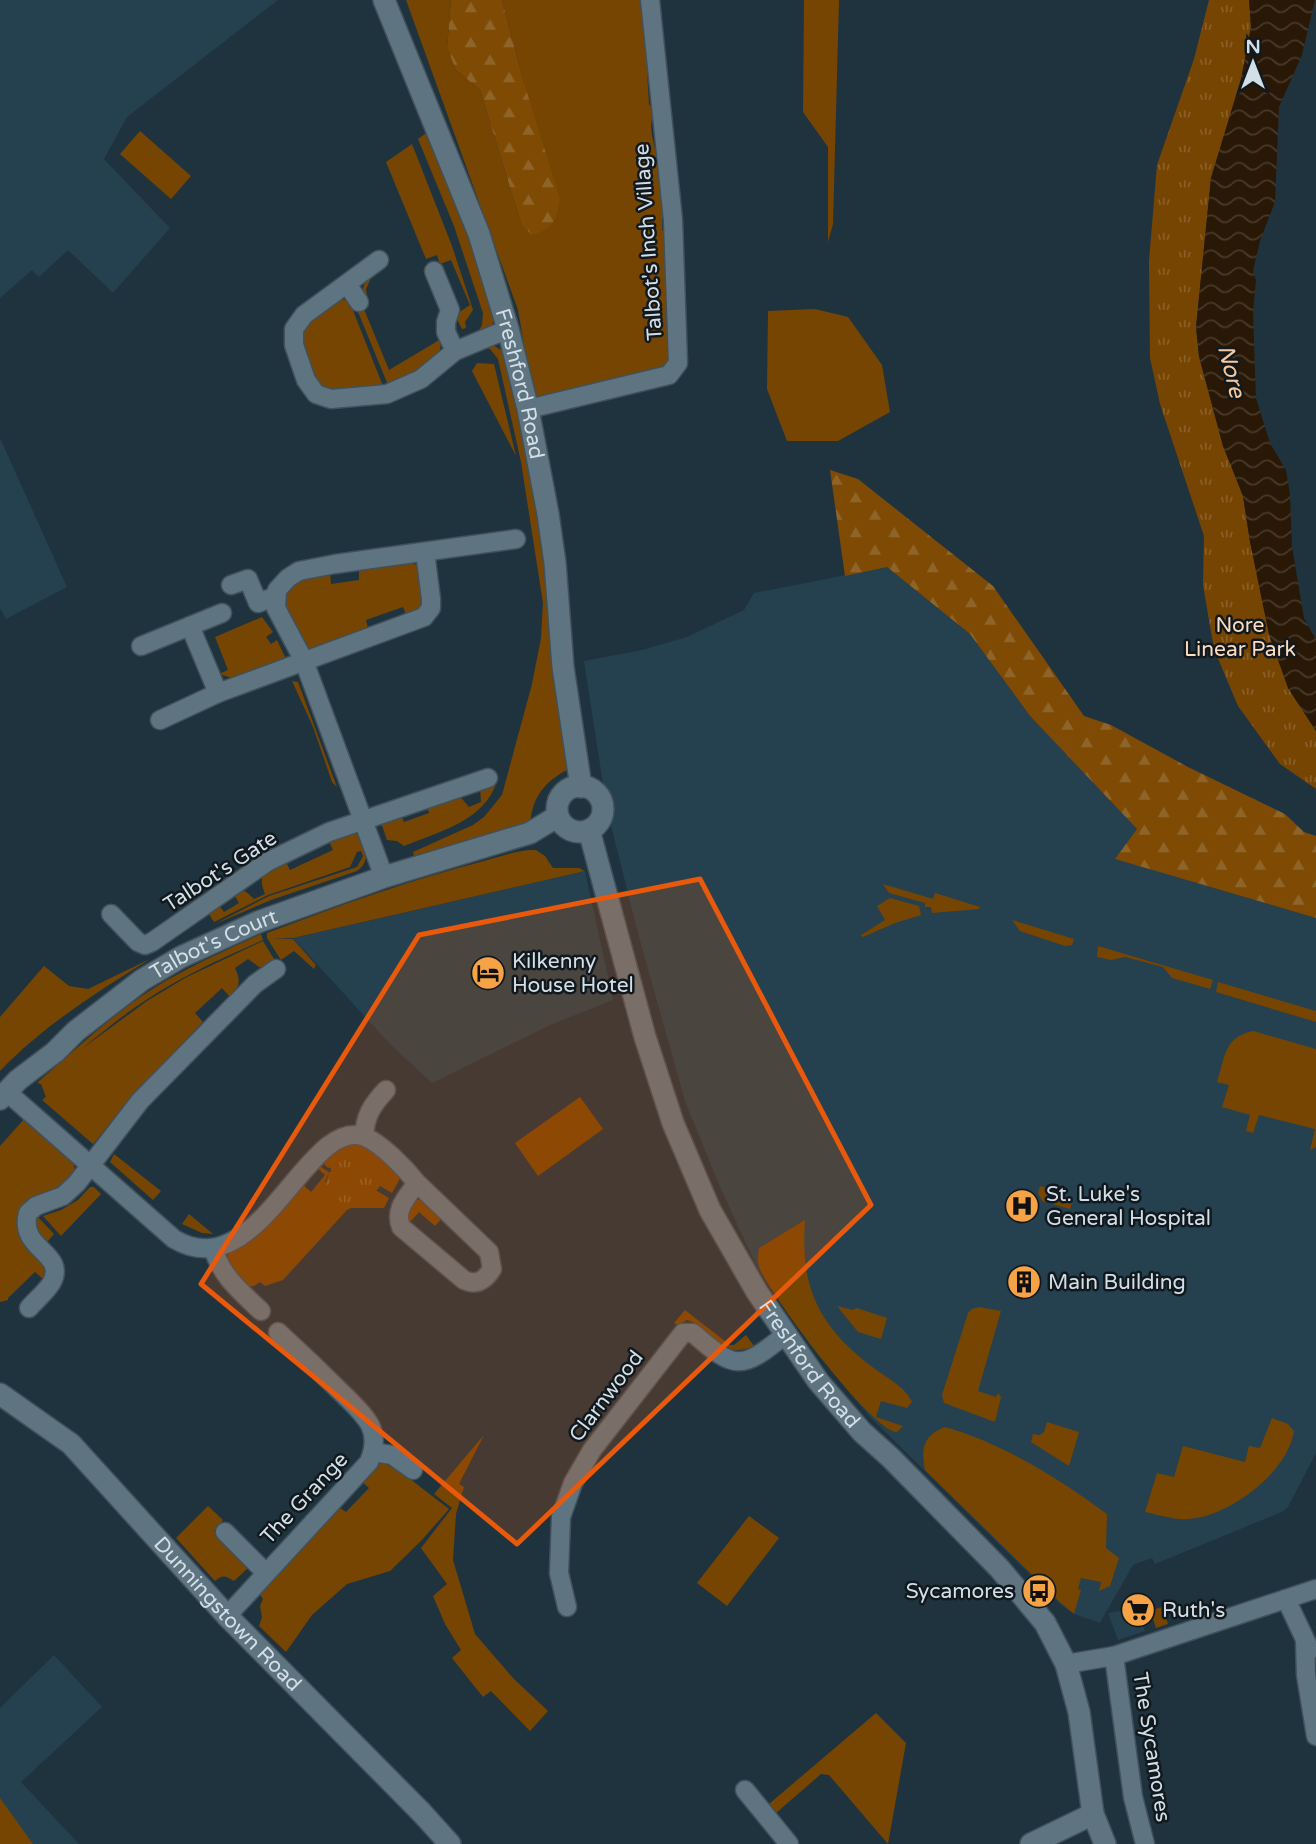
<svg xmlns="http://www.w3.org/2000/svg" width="1316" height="1844" font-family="'Varela Round',sans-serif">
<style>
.built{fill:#25404e}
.green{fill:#774502}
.forest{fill:url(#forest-firs)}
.park{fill:url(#park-tufts)}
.water{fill:url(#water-waves)}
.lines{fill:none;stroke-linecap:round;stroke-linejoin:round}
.street-casing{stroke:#40515b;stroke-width:21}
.secondary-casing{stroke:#40515b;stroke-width:24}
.street{stroke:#5f7481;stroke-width:18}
.secondary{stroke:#5f7481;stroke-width:21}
.marked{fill:#e8590c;fill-opacity:0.2;stroke:#e8590c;stroke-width:5;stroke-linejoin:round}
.labels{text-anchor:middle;stroke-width:5;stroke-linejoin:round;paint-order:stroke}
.street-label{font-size:21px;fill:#d3dfe6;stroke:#11191f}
.park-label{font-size:21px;fill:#fdddbf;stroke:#11191f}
.poi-label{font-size:21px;fill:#d3dfe6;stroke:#11191f;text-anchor:start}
.water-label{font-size:23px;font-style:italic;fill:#f7c89b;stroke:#11191f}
</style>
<defs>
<pattern id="forest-firs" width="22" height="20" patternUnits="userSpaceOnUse" patternTransform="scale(1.75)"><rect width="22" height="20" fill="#7e4a04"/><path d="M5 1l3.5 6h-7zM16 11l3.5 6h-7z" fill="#8f6429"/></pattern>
<pattern id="park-tufts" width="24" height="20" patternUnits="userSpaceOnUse" patternTransform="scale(1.75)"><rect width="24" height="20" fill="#774502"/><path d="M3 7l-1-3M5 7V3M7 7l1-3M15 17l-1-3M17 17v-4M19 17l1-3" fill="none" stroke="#895f27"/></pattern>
<pattern id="water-waves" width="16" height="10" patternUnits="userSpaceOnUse" patternTransform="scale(1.75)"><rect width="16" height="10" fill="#291806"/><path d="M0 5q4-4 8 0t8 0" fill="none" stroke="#47392a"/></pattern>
</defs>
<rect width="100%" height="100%" fill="#1f333e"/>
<g class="built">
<polygon points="0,0 278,0 127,117 104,159 170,228 113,293 68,250 39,277 32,270 0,298"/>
<polygon points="0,438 67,587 6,619 0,608"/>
<polygon points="887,567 970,634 1030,716 1137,829 1116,859 1316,918 1316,1453 1288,1507 1282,1512 1155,1564 1152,1558 1133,1565 1100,1623 1074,1614 1060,1604 870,1417 810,1345 758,1269 720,1187 685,1101 639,937 607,810 584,661 642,650 687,637 744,610 754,593"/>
<polygon points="585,871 613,1000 550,1025 432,1083 389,1043 293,938"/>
<polygon points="1139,1596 1146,1617 1143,1626 1145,1631 1118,1640 1108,1613 1132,1609 1129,1599"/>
<polygon points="54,1655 102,1707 21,1782 79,1844 0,1844 0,1708"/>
</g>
<g class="green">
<path d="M406 0H451L447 48 456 70 480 90 522 226 532 235 524 83 502 0H643L649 105 654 107C655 112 653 115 652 119 649 130 655 147 657 158L662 159 667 215 662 219V230L668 233 673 349 668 367 654 372 533 397 518 310Z"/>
<polygon points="804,0 839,0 833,224 828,242 828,147 803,112"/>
<polygon points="140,131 191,176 171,199 120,154"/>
<path d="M429 131C440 160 500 298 494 320 492 328 484 330 478 332L482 325 483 313 454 226 418 139Z"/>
<polygon points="412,144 452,246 473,310 465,322 466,328 462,329 455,315 470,305 451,260 440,264 437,255 426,259 386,162"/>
<polygon points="373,274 366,289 369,306 364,309 389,370 441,339 440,352 416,373 388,385 356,307 366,280"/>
<path d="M341 299 348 301 352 308 383 386 328 392C314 381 313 376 307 361 292 319 309 320 341 299Z"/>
<polygon points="815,309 848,317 882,365 890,412 838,441 787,441 767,389 768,311"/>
<path d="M493 345 504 352 529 453 548 580 556 690 569 769C544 781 531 799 530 826L415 859 413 852 473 825 484 817 502 795 532 684 541 638 543 603 521 462 498 359 490 349 481 348Z"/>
<polygon points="477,363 494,364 516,456 472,371"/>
<path d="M409 563 418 565 424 603 422 609 407 617 403 607 366 620 369 633 314 651C302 647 299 636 294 626 290 620 286 613 283 607 275 581 313 576 330 572L331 584 359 580V569Z"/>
<polygon points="262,617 273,632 266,637 271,644 277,640 285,657 282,660 232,678 219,674 228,670 215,637"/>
<polygon points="292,681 298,682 337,787 332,782 313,727"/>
<path d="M491 781H497C485 821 438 832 404 846L397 841 387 840 380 820 399 811 404 822 429 813 426 803 458 794 469 807 481 802 480 787Z"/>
<path d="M357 832 362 836C365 850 371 861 357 871L271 900 215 924 269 896 357 867 363 856 361 851 357 852 350 867 268 895 214 922 207 911 218 904 224 912 239 903 233 893C243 888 247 892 254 899L265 894 262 885V875L285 860 290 870 333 850 328 839Z"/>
<path d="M536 850 545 856 553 868H579L585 871 293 938H271L293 939 316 965 314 969 294 951 281 960 267 938V933C338 906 410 880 484 861 500 857 519 849 536 850Z"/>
<polygon points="883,884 933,899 935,893 980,907 979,909 932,913 931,907 925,907 925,903 889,893"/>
<polygon points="890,898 919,906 921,915 895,923 863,937 861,935 885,920 877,906"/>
<polygon points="1012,920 1074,939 1072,945 1065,946 1020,931"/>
<path d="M261 934 263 940C237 952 210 963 185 977 148 996 115 1021 83 1048L147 1001 185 978 263 941 274 959 264 967H259L248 959 235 968C241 981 240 986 230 997L222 988 195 1013 203 1022 138 1090 93 1144 42 1100 46 1097 41 1084 37 1083 39 1081C76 1049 113 1014 154 988 188 967 225 951 261 934Z"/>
<polygon points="1098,946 1213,980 1210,989 1172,978 1163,967 1125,957 1111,960 1097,957"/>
<path d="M150 959C97 992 43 1026 0 1071V1017L44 966 69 986 88 989Z"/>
<polygon points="1218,982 1316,1011 1316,1022 1216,992"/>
<path d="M1253 1031 1316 1049V1147L1310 1150 1315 1129 1259 1115 1253 1133 1246 1131 1250 1115 1222 1107 1229 1085 1217 1082C1225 1057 1224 1037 1253 1031Z"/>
<polygon points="580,1097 603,1129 538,1176 515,1143"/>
<path d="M26 1117 73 1159 75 1172 66 1183 19 1221C20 1242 35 1254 48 1268L44 1280 35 1272 8 1298V1300L0 1302V1146Z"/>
<polygon points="363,1141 402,1175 392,1193 380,1186 327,1167 321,1161 347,1142"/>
<polygon points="114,1154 161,1191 153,1200 110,1162"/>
<path d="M318 1165 329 1172 325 1182 372 1188 389 1198 384 1208H351L347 1210 283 1280 265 1286 260 1282 254 1286H247L227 1263 228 1253C257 1238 281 1208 302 1184L311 1192 325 1175 316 1167Z"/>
<polygon points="1040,1186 1051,1189 1049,1197 1072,1203 1070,1209 1042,1201 1038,1193"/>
<polygon points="90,1187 94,1187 101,1194 61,1236 43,1216 61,1210 78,1200"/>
<polygon points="425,1198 444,1216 435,1226 419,1212 410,1222 405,1216 410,1202"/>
<polygon points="189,1214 213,1234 202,1233 182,1224"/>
<polygon points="36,1215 54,1234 47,1242 36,1232"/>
<path d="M805 1220C800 1287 818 1325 871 1366 885 1377 905 1386 912 1402L907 1408 881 1401 876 1417 903 1426 897 1432C872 1432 771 1296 760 1269 757 1262 758 1255 759 1248Z"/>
<polygon points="837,1306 853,1310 857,1308 887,1318 881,1339 858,1332"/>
<polygon points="979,1307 1001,1311 978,1391 996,1397 998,1393 1001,1397 995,1422 944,1403 942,1395 968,1313 972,1309"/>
<path d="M685 1310 730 1345H734L746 1335 754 1346C726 1359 714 1338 693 1322L687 1320 678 1325 674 1323Z"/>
<path d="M1272 1418 1288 1424 1294 1431C1288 1472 1229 1517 1188 1519 1174 1520 1159 1515 1145 1512L1157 1473 1174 1477 1183 1446 1245 1462 1249 1446 1260 1448Z"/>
<polygon points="1047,1422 1079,1432 1069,1466 1031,1442 1033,1434 1040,1435 1044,1432"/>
<path d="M945 1427C1002 1443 1060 1479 1107 1514L1106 1548 1119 1558 1110 1586 1099 1591 1101 1582 1081 1578 1078 1589 1081 1590 1074 1614 1061 1603 925 1470C921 1448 923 1436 945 1427Z"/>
<polygon points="484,1435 459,1484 464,1487 456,1514 453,1560 475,1634 513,1678 548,1711 530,1731 491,1691 483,1697 452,1658 461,1650 445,1624 433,1596 447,1584 421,1548 452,1508 434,1494"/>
<polygon points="381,1463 392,1465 449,1509 421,1541 390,1571 347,1584 312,1615 286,1652 259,1626 262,1617 260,1606 263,1599 258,1592 337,1506 346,1512 369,1488 361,1481 374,1466"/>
<path d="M208 1506 223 1520 214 1531 248 1568 234 1581C226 1576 223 1574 215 1581L176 1538Z"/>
<polygon points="749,1516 779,1538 727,1606 697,1583"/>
<polygon points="1162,1607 1168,1624 1156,1628 1151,1613 1152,1610"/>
<polygon points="876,1713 906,1743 888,1844 829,1775 821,1774 776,1813 769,1804"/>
<polygon points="0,1798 33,1844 0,1844"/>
</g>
<g class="forest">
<path d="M451 0H502L524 83 560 199C556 221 553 229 532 235L522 226 480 90 456 70 447 48Z"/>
<polygon points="830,470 858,479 993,586 1084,716 1111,725 1188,767 1285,814 1304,832 1316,836 1316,918 1115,859 1137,829 1030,716 970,634 887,567 845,576"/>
</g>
<g class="park">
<polygon points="1209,0 1249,0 1251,27 1241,79 1211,178 1196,327 1199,357 1223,446 1243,496 1250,542 1288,688 1316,731 1316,789 1280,764 1238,706 1214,649 1203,585 1204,536 1160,404 1150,358 1149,261 1157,165 1194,59"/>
<path d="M361 1152 377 1167 380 1186 377 1190C350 1203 349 1212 324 1190L329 1172H331V1166Z"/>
</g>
<polygon class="water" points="1249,0 1315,0 1302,55 1279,107 1275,202 1260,241 1253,271 1256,280 1253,311 1256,398 1270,443 1286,470 1290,494 1292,547 1304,618 1316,640 1316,731 1288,688 1269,635 1250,542 1243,496 1223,446 1199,356 1196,327 1211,178 1241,79 1251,27"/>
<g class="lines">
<g class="street-casing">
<g id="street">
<polyline points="379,260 304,315 294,329 294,345 306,380 316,394 331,399 387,394 421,379 455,351 508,329"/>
<polyline points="434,271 450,310 446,322 446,332 455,351"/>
<polyline points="347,284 359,302"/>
<polyline points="528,409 669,375 678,363 673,220 650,0"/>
<polyline points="231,585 248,579 258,603 276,596"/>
<polyline points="190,626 218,693"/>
<polyline points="141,646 222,613"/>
<polyline points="160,720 218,693 424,617 431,608 431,599 425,552"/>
<polyline points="384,877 304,661 276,608 277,590 288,578 299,571 335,564 516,539"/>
<polyline points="111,914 138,942 145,945 152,942 267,862 329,832 488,778"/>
<path d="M7 1092 174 1239C260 1290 307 1114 365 1137 382 1144 406 1169 417 1183 407 1197 394 1209 401 1227L464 1280C477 1286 485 1280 492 1269L489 1252 417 1183"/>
<path d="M364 1136C365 1116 372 1105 386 1090"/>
<path d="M213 1248C221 1276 241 1292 261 1311"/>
<path d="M29 1308C36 1300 47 1291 52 1282 67 1252 18 1250 28 1213L36 1206 63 1196 77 1183 140 1101 255 984 276 969"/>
<polyline points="373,1452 392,1455 413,1470"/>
<polyline points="225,1532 266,1573"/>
<polyline points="1286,1599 1310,1650"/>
<path d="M567 1607 559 1573 561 1517 573 1483 592 1450 683 1333H693C735 1370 741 1371 786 1334"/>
<path d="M227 1616 369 1462C374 1450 376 1437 370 1425 364 1414 354 1405 345 1396 323 1374 301 1353 278 1332"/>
<polyline points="1305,1641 1306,1675 1316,1736"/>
<polyline points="1114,1656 1133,1797 1145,1844"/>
<polyline points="1066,1664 1114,1656 1316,1589"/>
<polyline points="745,1790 789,1844"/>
</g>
</g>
<g class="secondary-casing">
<g id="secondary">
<path id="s1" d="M384 0 479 234 508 329 528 409 548 514 555 563 563 667 581 787"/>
<circle cx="580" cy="809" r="23"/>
<path id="s2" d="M589 830 645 1037 673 1123 710 1210 757 1292 818 1381 862 1432 891 1458 1000 1569 1045 1623 1066 1664 1079 1712 1093 1814 1105 1844"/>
<path id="s3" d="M0 1099 18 1080 55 1052 76 1031 142 980 181 957 258 922 384 877 530 833 558 816"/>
<path id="s4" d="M0 1394 71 1444 227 1616 422 1813 450 1844"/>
<polyline points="1031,1844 1093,1814"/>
</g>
</g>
<use href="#street" class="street"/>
<use href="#secondary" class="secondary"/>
</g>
<path class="marked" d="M700 879 871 1205 517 1544 201 1284 419 935Z"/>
<defs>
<g id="hotel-disc" transform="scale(1.75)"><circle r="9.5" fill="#f6a247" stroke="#11191f"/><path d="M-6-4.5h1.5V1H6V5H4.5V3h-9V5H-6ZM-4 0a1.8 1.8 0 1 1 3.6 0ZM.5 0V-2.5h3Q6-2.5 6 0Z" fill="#111"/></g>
<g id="hospital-disc" transform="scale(1.75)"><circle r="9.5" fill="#f6a247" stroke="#11191f"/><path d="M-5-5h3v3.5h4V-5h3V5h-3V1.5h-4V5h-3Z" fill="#111"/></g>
<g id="building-disc" transform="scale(1.75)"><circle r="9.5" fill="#f6a247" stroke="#11191f"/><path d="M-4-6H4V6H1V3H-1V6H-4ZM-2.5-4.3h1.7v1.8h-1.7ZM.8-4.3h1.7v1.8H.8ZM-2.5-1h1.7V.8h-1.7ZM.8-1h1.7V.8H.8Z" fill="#111"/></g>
<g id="bus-disc" transform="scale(1.75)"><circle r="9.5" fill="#f6a247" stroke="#11191f"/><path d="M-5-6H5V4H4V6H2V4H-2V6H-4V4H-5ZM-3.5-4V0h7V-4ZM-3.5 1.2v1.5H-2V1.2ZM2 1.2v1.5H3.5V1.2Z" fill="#111"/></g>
<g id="supermarket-disc" transform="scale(1.75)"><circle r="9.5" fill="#f6a247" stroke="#11191f"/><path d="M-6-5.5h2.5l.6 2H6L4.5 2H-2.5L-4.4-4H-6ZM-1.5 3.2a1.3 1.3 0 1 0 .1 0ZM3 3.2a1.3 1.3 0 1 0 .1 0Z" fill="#111"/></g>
</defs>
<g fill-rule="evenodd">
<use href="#hotel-disc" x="488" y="973"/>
<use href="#hospital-disc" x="1022" y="1206"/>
<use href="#building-disc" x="1024" y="1282"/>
<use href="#bus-disc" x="1039" y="1591"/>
<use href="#supermarket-disc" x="1138" y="1610"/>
</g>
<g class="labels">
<g class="street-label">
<text transform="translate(648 242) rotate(-94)" y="7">Talbot's Inch Village</text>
<text dy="7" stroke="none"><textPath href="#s1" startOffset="408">Freshford Road</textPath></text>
<text transform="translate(220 871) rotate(-33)" y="7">Talbot's Gate</text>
<text dy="7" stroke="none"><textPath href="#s3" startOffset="266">Talbot's Court</textPath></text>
<text dy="7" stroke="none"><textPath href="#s2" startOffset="583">Freshford Road</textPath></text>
<text transform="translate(606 1396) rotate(-53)" y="7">Clarnwood</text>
<text transform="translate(304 1498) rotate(-47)" y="7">The Grange</text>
<text dy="7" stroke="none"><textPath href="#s4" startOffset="318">Dunningstown Road</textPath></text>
<text transform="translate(1152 1747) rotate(81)" y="7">The Sycamores</text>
</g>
<g class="park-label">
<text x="1240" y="632">Nore<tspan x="1240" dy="24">Linear Park</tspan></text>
</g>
<g class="poi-label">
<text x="512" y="968">Kilkenny<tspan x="512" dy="24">House Hotel</tspan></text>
<text x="1046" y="1201">St. Luke's<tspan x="1046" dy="24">General Hospital</tspan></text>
<text x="1048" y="1289">Main Building</text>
<text x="1014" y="1598" text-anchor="end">Sycamores</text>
<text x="1162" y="1617">Ruth's</text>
</g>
<g class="water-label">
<text transform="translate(1232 371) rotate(76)" y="8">Nore</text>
</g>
</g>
<g transform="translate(1253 63)" stroke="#11191f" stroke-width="5" paint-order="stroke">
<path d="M0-5L12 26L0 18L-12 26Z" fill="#d3dfe6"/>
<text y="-10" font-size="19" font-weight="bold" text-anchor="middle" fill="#d3dfe6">N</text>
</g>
</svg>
